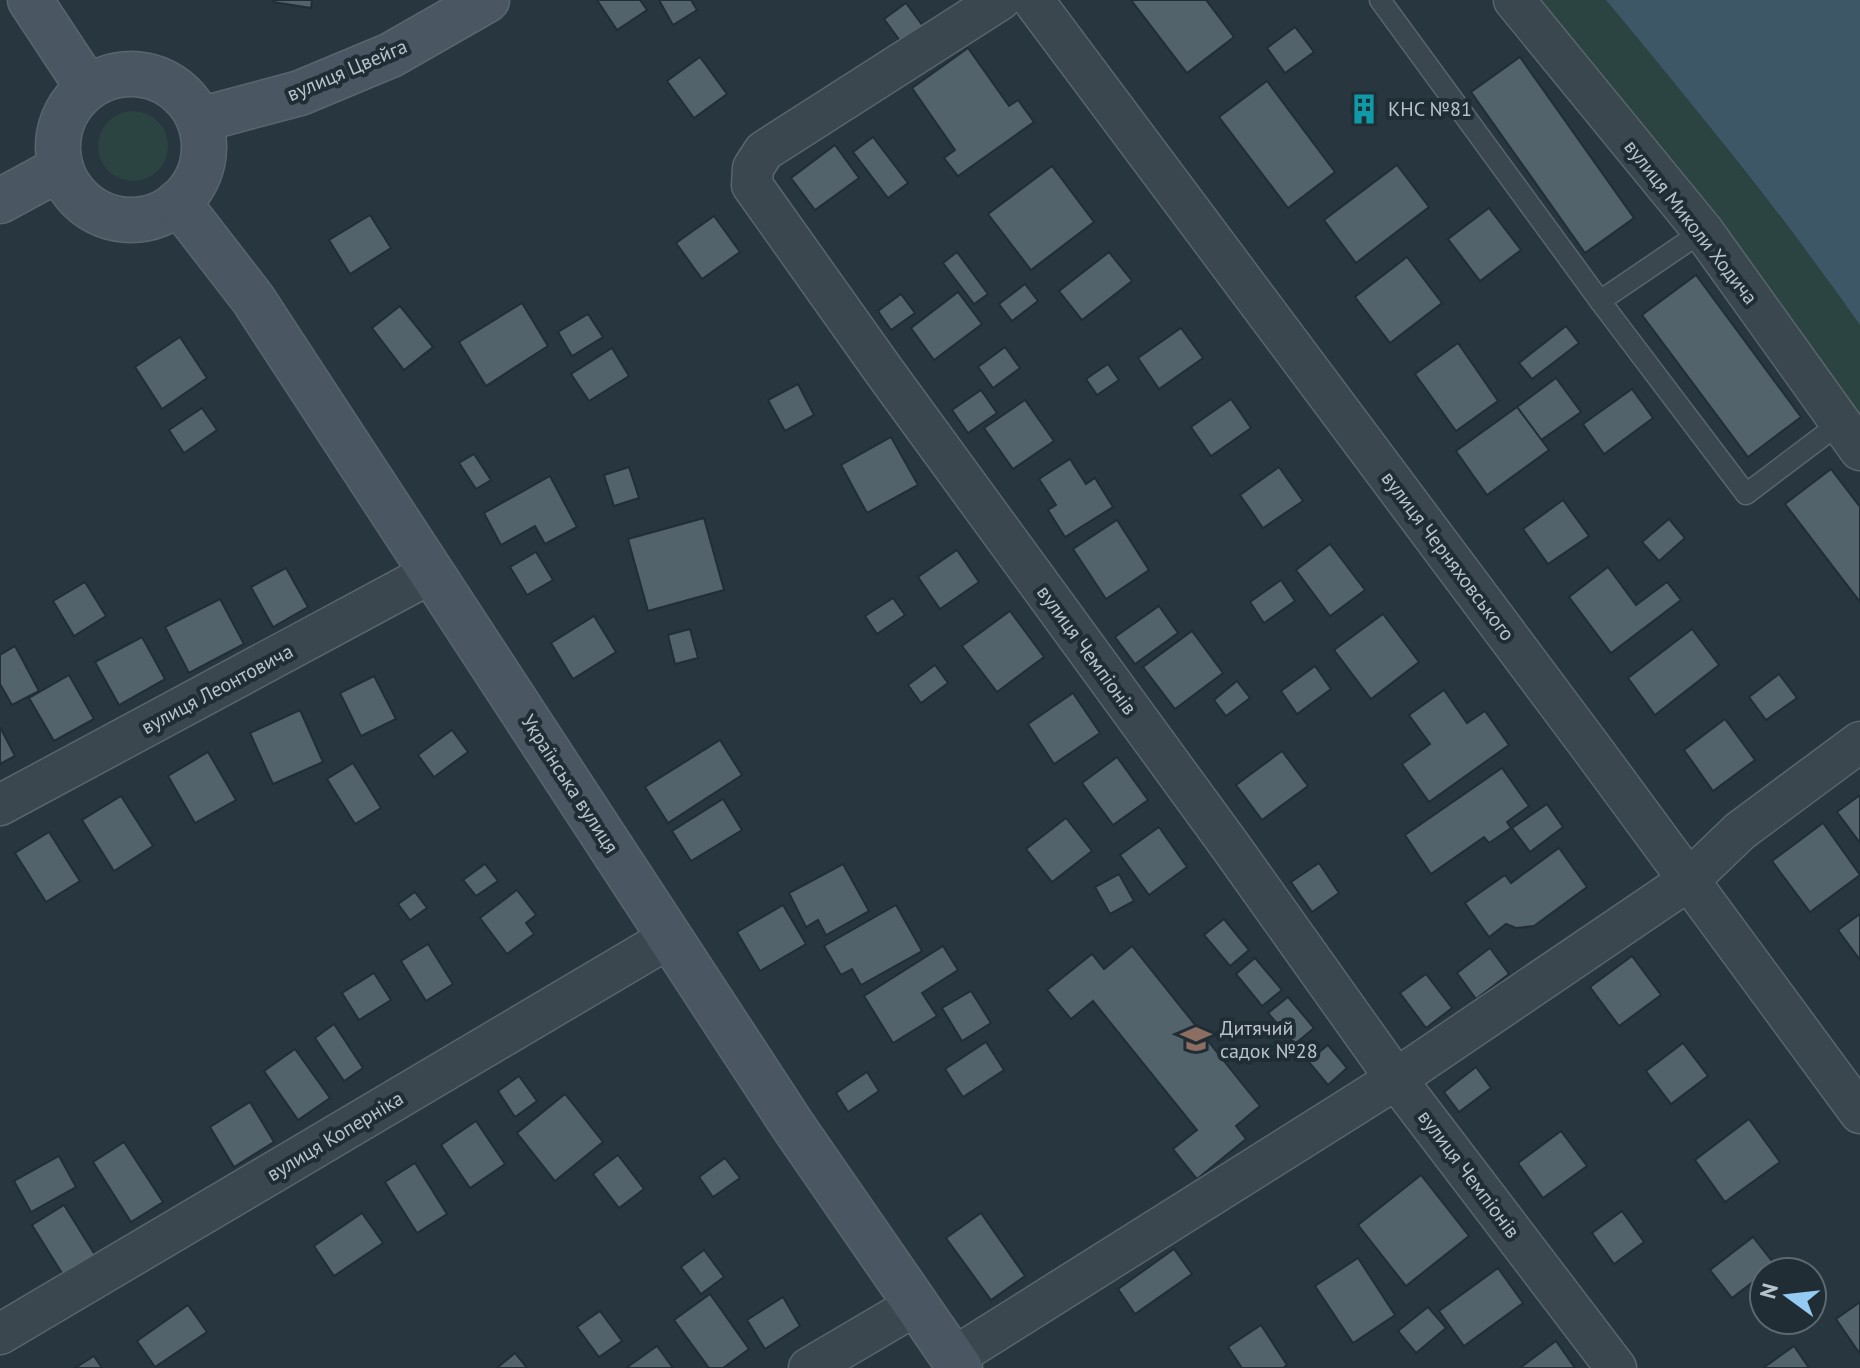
<svg xmlns="http://www.w3.org/2000/svg" width="1860" height="1368" font-family="'PT Sans',sans-serif">
<style>
.green{fill:#2c4441}
.water{fill:#3e5767}
.building{fill:#53636c;stroke:#222e37;stroke-width:2}
.lines{fill:none;stroke-linecap:round;stroke-linejoin:round}
.lane-casing{stroke:#59656d;stroke-width:23}
.street-casing{stroke:#59656d;stroke-width:43}
.secondary-casing{stroke:#59656d;stroke-width:47}
.lane{stroke:#3b474f;stroke-width:20}
.street{stroke:#3b474f;stroke-width:40}
.secondary{stroke:#4a5762;stroke-width:44}
.labels{text-anchor:middle;stroke-width:8;stroke-linejoin:round;paint-order:stroke}
.street-label{font-size:20px;fill:#b8c2ca;stroke:#202d35}
.poi-label{font-size:20px;fill:#b8c2ca;stroke:#202d35;text-anchor:start}
</style>
<rect width="100%" height="100%" fill="#27363f"/>
<g class="green">
<polygon points="1514,0 1606,0 1695,107 1827,277 1860,325 1860,450"/>
<circle cx="133" cy="146" r="35"/>
</g>
<path class="water" d="M1606 0H1860V325C1781 212 1694 106 1606 0Z"/>
<g class="building">
<polygon points="274,0 312,0 311,8 273,2"/>
<polygon points="597,0 640,0 647,10 617,30"/>
<polygon points="659,0 691,0 697,10 673,25"/>
<polygon points="1131,0 1206,0 1234,37 1187,73"/>
<polygon points="906,3 931,37 909,53 884,19"/>
<polygon points="1295,27 1314,52 1285,73 1267,48"/>
<polygon points="968,48 1009,106 1018,100 1034,122 958,176 944,158 955,150 912,88"/>
<polygon points="700,57 727,94 694,118 667,81"/>
<polygon points="1520,57 1634,218 1585,253 1471,92"/>
<polygon points="1267,81 1335,172 1288,208 1219,117"/>
<circle cx="1364" cy="109" r="13"/>
<polygon points="873,137 908,183 888,198 853,152"/>
<polygon points="835,145 859,178 815,210 791,178"/>
<polygon points="1397,165 1429,207 1356,263 1324,220"/>
<polygon points="1052,166 1094,222 1031,270 988,214"/>
<polygon points="1489,208 1521,250 1480,281 1448,239"/>
<polygon points="370,215 391,248 350,274 329,240"/>
<polygon points="714,216 740,252 702,279 676,243"/>
<polygon points="957,252 988,294 974,304 943,263"/>
<polygon points="1109,252 1132,281 1082,320 1059,291"/>
<polygon points="1407,257 1442,303 1390,343 1355,297"/>
<polygon points="1696,275 1801,417 1748,457 1642,315"/>
<polygon points="1025,284 1038,301 1012,321 999,304"/>
<polygon points="958,292 982,324 934,360 911,328"/>
<polygon points="901,294 915,313 891,330 878,311"/>
<polygon points="522,303 548,346 486,386 459,342"/>
<polygon points="400,306 433,347 404,370 372,328"/>
<polygon points="588,314 603,337 572,356 558,332"/>
<polygon points="1566,326 1579,343 1532,379 1519,363"/>
<polygon points="1181,328 1203,358 1159,389 1138,358"/>
<polygon points="180,337 207,378 162,409 135,367"/>
<polygon points="1458,343 1498,401 1456,431 1415,374"/>
<polygon points="1005,347 1020,368 993,388 978,367"/>
<polygon points="612,348 629,376 589,401 571,374"/>
<polygon points="1108,364 1119,380 1097,395 1086,379"/>
<polygon points="1556,378 1581,412 1541,440 1517,407"/>
<polygon points="798,384 814,415 785,431 768,400"/>
<polygon points="1632,389 1653,418 1604,454 1583,424"/>
<polygon points="981,390 997,413 968,433 952,410"/>
<polygon points="1231,399 1251,428 1211,456 1191,427"/>
<polygon points="1025,400 1054,441 1013,469 984,428"/>
<polygon points="1517,407 1549,450 1487,495 1456,451"/>
<polygon points="202,408 217,430 184,453 169,430"/>
<polygon points="891,437 918,485 867,513 841,465"/>
<polygon points="474,454 491,480 476,489 459,463"/>
<polygon points="1070,459 1086,484 1095,478 1113,507 1065,537 1048,510 1056,505 1039,479"/>
<polygon points="629,467 639,498 614,506 604,475"/>
<polygon points="1279,467 1303,501 1263,528 1240,495"/>
<polygon points="1831,469 1860,507 1860,602 1785,504"/>
<polygon points="550,476 577,527 545,544 535,526 501,545 484,513"/>
<polygon points="1563,500 1589,536 1548,564 1523,529"/>
<polygon points="704,518 724,590 648,611 628,539"/>
<polygon points="1669,519 1685,538 1659,561 1642,542"/>
<polygon points="1117,520 1149,570 1106,599 1073,549"/>
<polygon points="1330,544 1365,590 1330,616 1296,570"/>
<polygon points="957,550 979,582 940,609 918,577"/>
<polygon points="536,552 553,580 527,595 510,567"/>
<polygon points="1608,567 1636,605 1667,582 1681,600 1611,653 1569,597"/>
<polygon points="286,568 308,607 273,627 251,587"/>
<polygon points="1281,580 1295,601 1264,623 1250,602"/>
<polygon points="85,582 106,616 74,636 53,601"/>
<polygon points="893,598 905,615 877,634 865,616"/>
<polygon points="220,599 244,644 189,673 165,627"/>
<polygon points="1159,606 1178,633 1135,664 1115,637"/>
<polygon points="1010,611 1044,657 997,692 962,646"/>
<polygon points="1383,614 1419,662 1371,699 1334,650"/>
<polygon points="594,616 616,652 573,679 551,643"/>
<polygon points="690,629 698,658 675,664 668,635"/>
<polygon points="1692,629 1719,665 1655,715 1628,678"/>
<polygon points="1192,631 1223,673 1175,709 1143,667"/>
<polygon points="142,637 165,679 119,705 95,662"/>
<polygon points="15,646 39,691 12,705 0,684 0,655"/>
<polygon points="935,665 948,683 921,703 908,685"/>
<polygon points="1315,666 1331,689 1297,714 1281,691"/>
<polygon points="1779,674 1797,698 1766,720 1749,697"/>
<polygon points="69,675 94,719 54,741 29,698"/>
<polygon points="374,676 396,719 361,736 340,693"/>
<polygon points="1237,681 1250,698 1226,716 1214,700"/>
<polygon points="1444,690 1467,723 1485,711 1509,745 1429,802 1402,764 1430,744 1409,715"/>
<polygon points="1073,693 1100,733 1054,764 1028,724"/>
<polygon points="300,710 323,762 273,784 250,733"/>
<polygon points="1725,719 1755,760 1713,791 1684,750"/>
<polygon points="0,727 15,756 0,764"/>
<polygon points="452,730 468,752 434,777 418,755"/>
<polygon points="720,740 742,775 668,823 645,787"/>
<polygon points="1282,751 1308,786 1262,820 1236,785"/>
<polygon points="208,752 236,800 195,823 168,776"/>
<polygon points="1117,757 1148,800 1113,825 1082,783"/>
<polygon points="353,763 381,808 355,824 327,779"/>
<polygon points="1502,768 1529,806 1507,822 1511,828 1489,843 1484,837 1431,874 1405,835"/>
<polygon points="1860,795 1860,843 1837,812"/>
<polygon points="121,796 153,846 114,871 82,820"/>
<polygon points="723,799 742,830 691,861 672,831"/>
<polygon points="1547,804 1563,827 1530,852 1512,828"/>
<polygon points="1066,818 1092,851 1052,882 1026,849"/>
<polygon points="1823,823 1860,875 1810,912 1772,861"/>
<polygon points="1159,827 1187,867 1149,895 1120,855"/>
<polygon points="49,832 80,881 46,902 15,853"/>
<polygon points="1559,848 1587,887 1534,926 1516,928 1506,924 1489,937 1465,903 1505,875 1511,883"/>
<polygon points="1319,863 1339,893 1312,912 1291,882"/>
<polygon points="485,864 498,881 476,896 463,880"/>
<polygon points="843,864 869,911 826,935 818,920 806,927 789,893"/>
<polygon points="1119,874 1134,901 1110,914 1095,887"/>
<polygon points="517,890 536,915 526,923 534,934 507,954 480,918"/>
<polygon points="415,892 427,908 410,920 398,904"/>
<polygon points="783,905 806,944 760,971 737,932"/>
<polygon points="896,905 922,951 861,985 852,969 841,975 824,946"/>
<polygon points="1860,914 1860,960 1838,930"/>
<polygon points="1224,919 1249,950 1230,966 1204,935"/>
<polygon points="428,944 453,984 426,1001 401,961"/>
<polygon points="943,946 958,970 922,993 937,1016 893,1043 864,996"/>
<polygon points="1132,946 1260,1106 1236,1126 1246,1139 1197,1179 1173,1149 1197,1130 1093,1001 1071,1019 1047,990 1092,954 1104,969"/>
<polygon points="1490,948 1509,974 1476,999 1457,973"/>
<polygon points="1632,956 1661,995 1619,1026 1590,987"/>
<polygon points="1255,958 1282,990 1262,1006 1236,974"/>
<polygon points="374,973 391,1000 359,1020 342,993"/>
<polygon points="1426,974 1452,1008 1426,1028 1400,993"/>
<polygon points="971,991 991,1023 962,1041 942,1008"/>
<polygon points="1288,997 1314,1028 1295,1044 1268,1013"/>
<polygon points="334,1024 363,1068 344,1081 315,1038"/>
<polygon points="986,1042 1004,1070 963,1097 945,1069"/>
<polygon points="1683,1043 1708,1076 1671,1104 1646,1071"/>
<polygon points="1328,1045 1347,1068 1328,1085 1308,1061"/>
<polygon points="295,1049 330,1098 298,1120 264,1071"/>
<polygon points="1476,1067 1491,1088 1459,1112 1444,1092"/>
<polygon points="867,1072 879,1091 848,1112 836,1093"/>
<polygon points="519,1076 537,1101 515,1117 498,1091"/>
<polygon points="565,1094 603,1142 555,1181 517,1133"/>
<polygon points="250,1102 274,1142 234,1167 210,1127"/>
<polygon points="1749,1119 1780,1162 1725,1202 1695,1160"/>
<polygon points="476,1121 505,1164 470,1188 441,1145"/>
<polygon points="1561,1131 1587,1166 1543,1198 1518,1163"/>
<polygon points="124,1142 163,1202 131,1222 93,1162"/>
<polygon points="618,1155 644,1189 619,1208 593,1174"/>
<polygon points="59,1156 76,1187 31,1212 14,1181"/>
<polygon points="725,1158 740,1178 713,1197 699,1177"/>
<polygon points="415,1163 447,1214 417,1233 385,1182"/>
<polygon points="1421,1175 1469,1236 1406,1286 1358,1225"/>
<polygon points="64,1205 100,1263 68,1283 32,1225"/>
<polygon points="1622,1211 1644,1242 1614,1264 1592,1233"/>
<polygon points="362,1213 383,1243 334,1276 314,1246"/>
<polygon points="981,1213 1025,1276 991,1300 946,1238"/>
<polygon points="1753,1237 1775,1265 1732,1298 1710,1270"/>
<polygon points="1174,1249 1192,1274 1135,1314 1118,1289"/>
<polygon points="704,1250 724,1277 701,1294 681,1267"/>
<polygon points="1358,1258 1395,1315 1353,1343 1315,1286"/>
<polygon points="1498,1268 1523,1303 1464,1346 1439,1311"/>
<polygon points="710,1294 749,1349 723,1368 709,1368 674,1320"/>
<polygon points="783,1297 800,1326 765,1349 747,1320"/>
<polygon points="1860,1302 1860,1354 1836,1319"/>
<polygon points="188,1305 207,1332 155,1367 137,1341"/>
<polygon points="1428,1307 1446,1328 1416,1353 1398,1331"/>
<polygon points="600,1311 622,1341 599,1357 577,1327"/>
<polygon points="1261,1325 1287,1365 1283,1368 1242,1368 1228,1347"/>
<polygon points="1556,1341 1575,1368 1520,1368"/>
<polygon points="657,1346 673,1368 626,1368"/>
<polygon points="1794,1346 1809,1368 1763,1368"/>
<polygon points="515,1353 527,1368 497,1368"/>
<polygon points="94,1356 102,1368 75,1368"/>
</g>
<g class="lines">
<g class="lane-casing">
<g id="lane">
<polyline points="1380,0 1600,301 1746,494 1840,423"/>
<polyline points="1600,301 1703,231"/>
</g>
</g>
<g class="street-casing">
<g id="street">
<polyline points="1000,0 764,151 753,168 752,185 884,371 1231,847 1396,1079 1616,1368"/>
<polyline points="1033,0 1593,750 1860,1113"/>
<polyline points="1514,0 1703,231 1860,450"/>
<polyline points="0,805 433,572"/>
<polyline points="0,1334 669,938"/>
<polyline points="953,1358 1396,1079 1689,880 1740,831 1860,742"/>
<polyline points="809,1368 916,1305"/>
</g>
</g>
<g class="secondary-casing">
<g id="secondary">
<polyline points="30,0 88,88"/>
<circle cx="131" cy="147" r="73"/>
<polyline points="199,120 300,93 391,55 487,0"/>
<polyline points="0,201 61,168"/>
<polyline points="178,202 253,299 793,1126 960,1368"/>
</g>
</g>
<use href="#lane" class="lane"/>
<use href="#street" class="street"/>
<use href="#secondary" class="secondary"/>
</g>
<defs>
<g id="building-bare" transform="scale(2.4)"><path d="M-4-6H4V6H1V3H-1V6H-4ZM-2.5-4.3h1.7v1.8h-1.7ZM.8-4.3h1.7v1.8H.8ZM-2.5-1h1.7V.8h-1.7ZM.8-1h1.7V.8H.8Z" fill="#0f9aa8" stroke="#202d35" stroke-width="2.5" paint-order="stroke"/></g>
<g id="school-bare" transform="scale(2.4)"><path d="M0-5L7-2L0 1L-7-2ZM-4 1L0 2.5L4 1V4Q0 6-4 4Z" fill="#8d6e63" stroke="#202d35" stroke-width="2.5" paint-order="stroke"/></g>
</defs>
<g fill-rule="evenodd">
<use href="#building-bare" x="1364" y="109"/>
<use href="#school-bare" x="1196" y="1039"/>
</g>
<g class="labels">
<g class="street-label">
<text transform="translate(347 70) rotate(-23)" y="7">вулиця Цвейга</text>
<text transform="translate(1691 222) rotate(52)" y="7">вулиця Миколи Ходича</text>
<text transform="translate(1448 556) rotate(53)" y="7">вулиця Черняховського</text>
<text transform="translate(1087 650) rotate(54)" y="7">вулиця Чемпіонів</text>
<text transform="translate(217 689) rotate(-28)" y="7">вулиця Леонтовича</text>
<text transform="translate(570 784) rotate(57)" y="7">Українська вулиця</text>
<text transform="translate(335 1136) rotate(-31)" y="7">вулиця Коперніка</text>
<text transform="translate(1469 1174) rotate(53)" y="7">вулиця Чемпіонів</text>
</g>
<g class="poi-label">
<text x="1388" y="116">КНС №81</text>
<text x="1220" y="1035">Дитячий<tspan x="1220" dy="23">садок №28</tspan></text>
</g>
</g>
<g transform="translate(1788 1296) rotate(285)"><circle r="38" fill="#202d35" stroke="#5d6971" stroke-width="2"/>
<path d="M0-6L14 30L0 20L-14 30Z" fill="#95caf2"/>
<text y="-12" font-size="22" font-weight="bold" text-anchor="middle" fill="#b8c2ca">N</text>
</g>
</svg>
